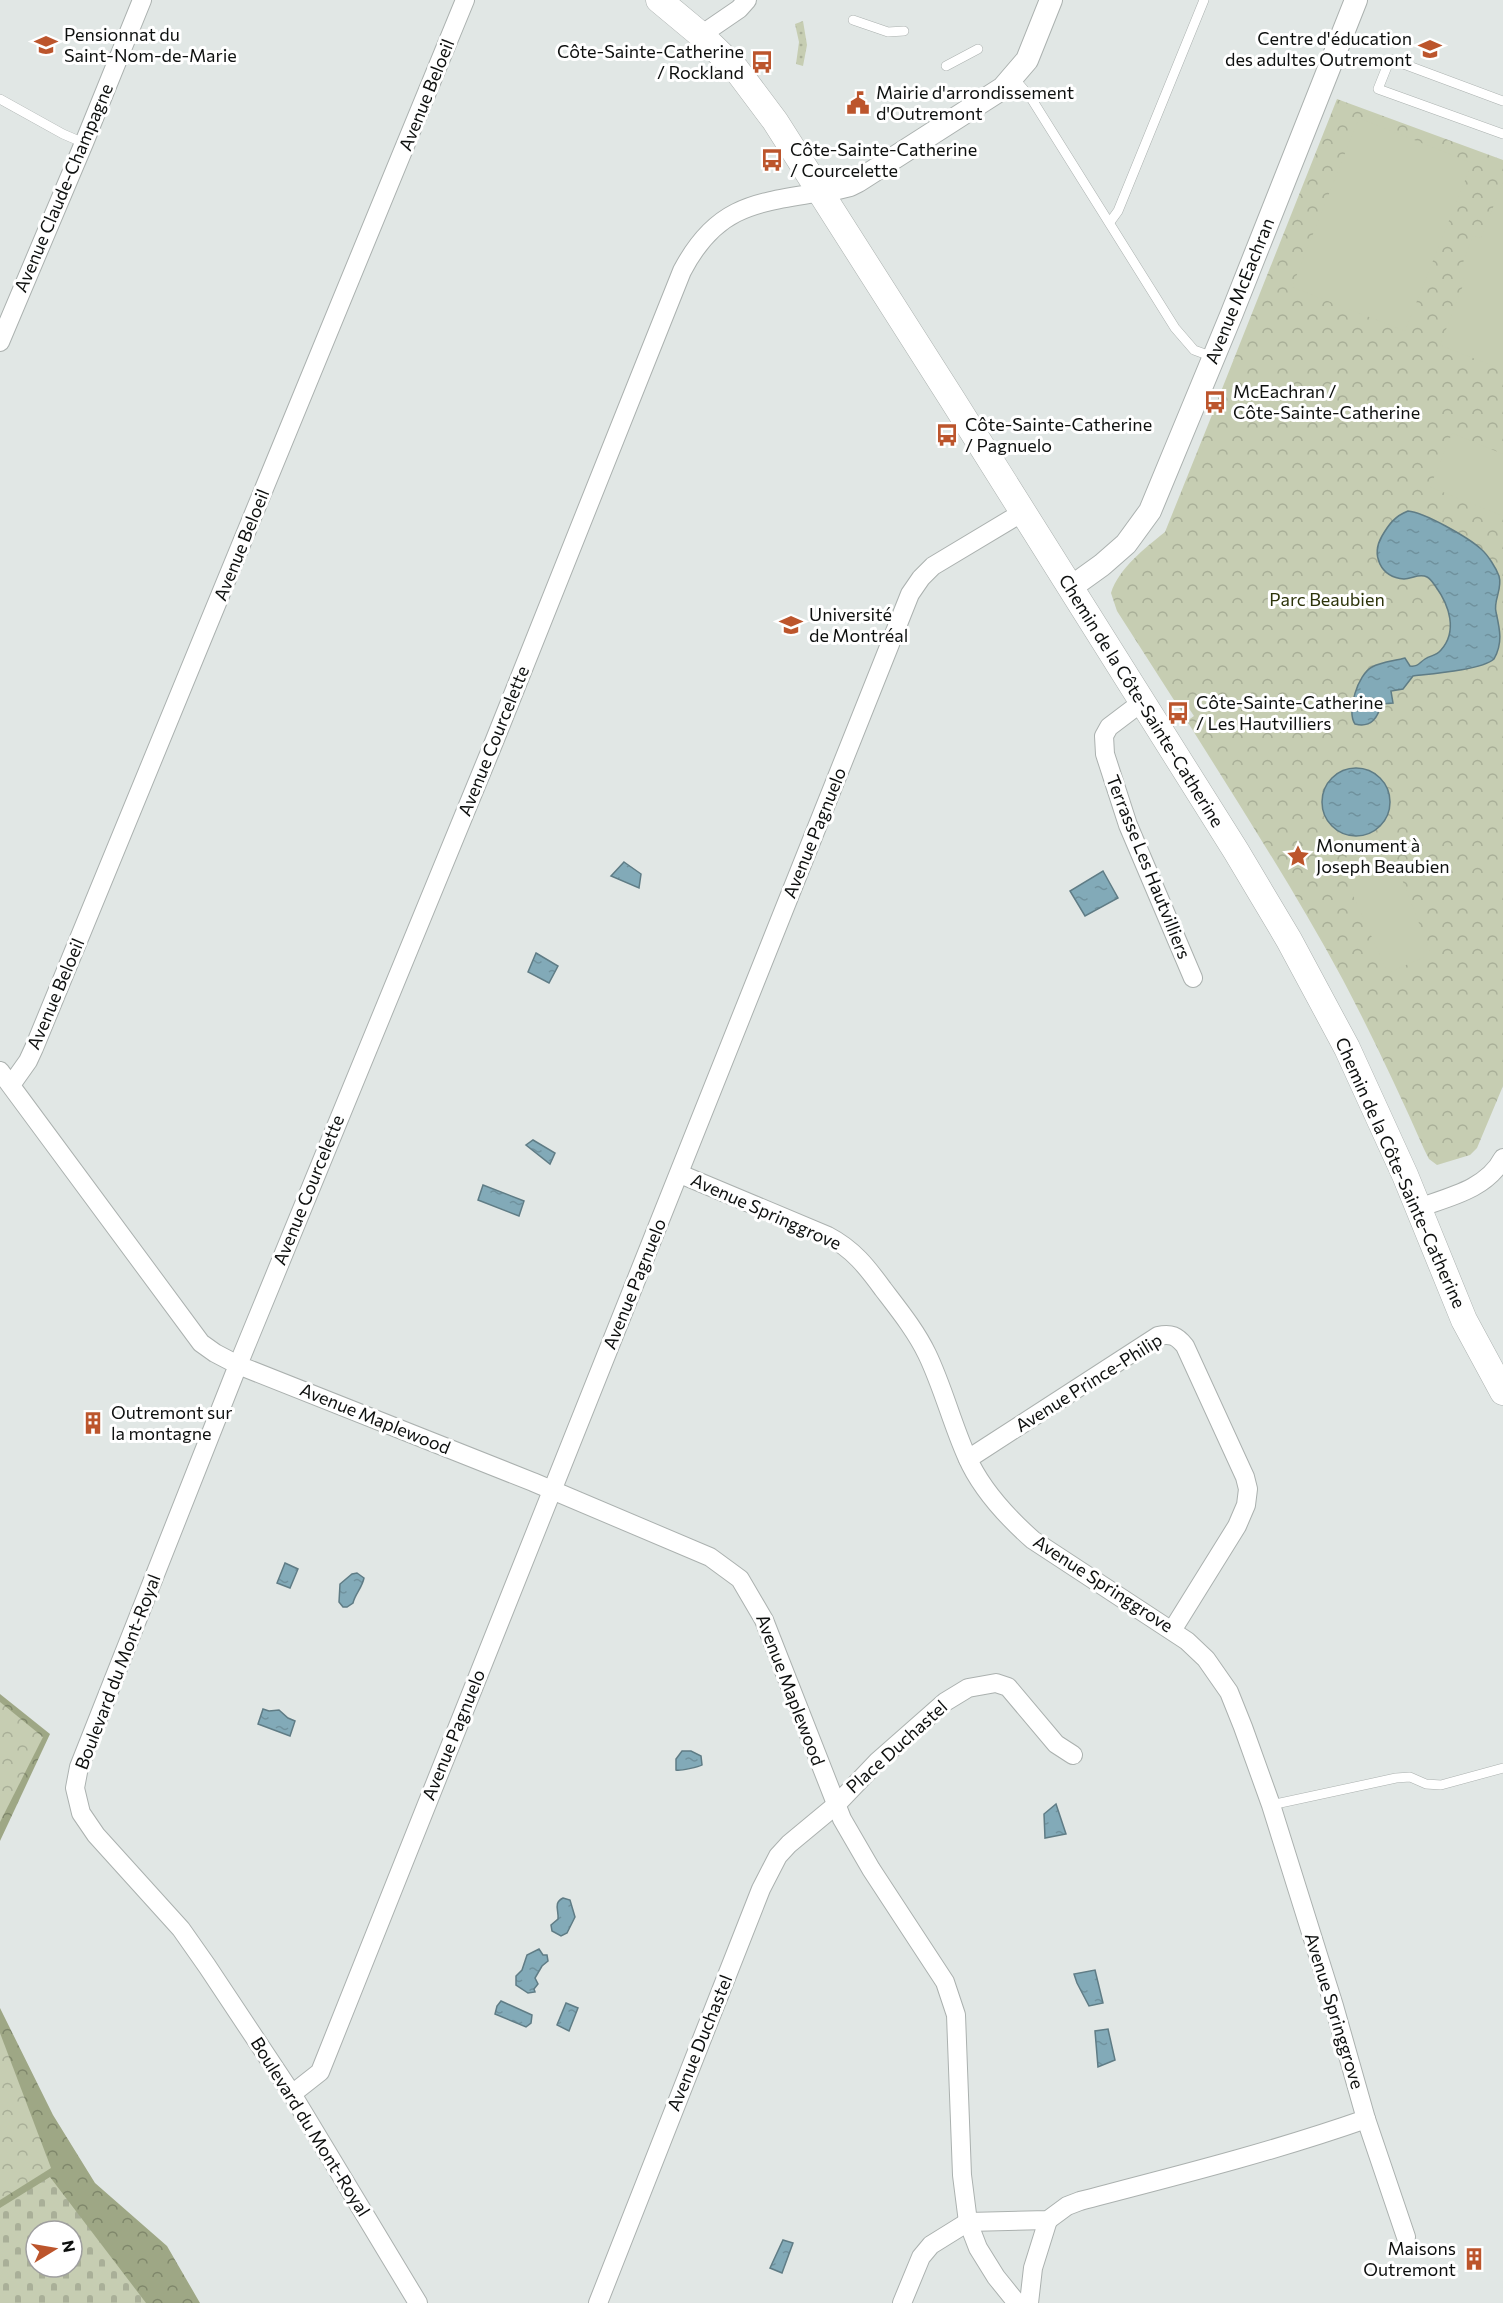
<svg xmlns="http://www.w3.org/2000/svg" width="1503" height="2303" font-family="Commissioner,sans-serif">
<style>
.grass{fill:url(#grass-dots)}
.forest{fill:url(#forest-crowns);fill-rule:evenodd}
.cemetery{fill:url(#cemetery-stones);fill-rule:evenodd}
.park{fill:url(#park-crowns)}
.garden{fill:#c6cdb2}
.water{fill:url(#water-ripples);stroke:#5f7c85;stroke-width:1.5}
.lines{fill:none;stroke-linecap:round;stroke-linejoin:round}
.service-casing{stroke:#abb1af;stroke-width:10}
.minor-casing{stroke:#abb1af;stroke-width:20}
.tertiary-casing{stroke:#abb1af;stroke-width:24}
.secondary-casing{stroke:#abb1af;stroke-width:27}
.service{stroke:#fff;stroke-width:9}
.minor{stroke:#fff;stroke-width:18}
.tertiary{stroke:#fff;stroke-width:22}
.secondary{stroke:#fff;stroke-width:26}
.labels{text-anchor:middle;stroke-width:6;stroke-linejoin:round;paint-order:stroke}
.poi-label{font-size:18px;fill:#0e100f;stroke:#fff;text-anchor:start}
.street-label{font-size:18px;fill:#0e100f;stroke:#fff}
.park-label{font-size:18px;fill:#2d340a;stroke:#fff}
</style>
<defs>
<pattern id="grass-dots" width="8" height="8" patternUnits="userSpaceOnUse" patternTransform="scale(1.5)"><rect width="8" height="8" fill="#c6cdb2"/><path d="M2 2h.1M6 6h.1" fill="none" stroke="#a9af98" stroke-width="1.8" stroke-linecap="round"/></pattern>
<pattern id="forest-crowns" width="20" height="18" patternUnits="userSpaceOnUse" patternTransform="scale(1.5)"><rect width="20" height="18" fill="#9ea785"/><path d="M2 6a3 3 0 1 1 6 0M12 15a3 3 0 1 1 6 0" fill="none" stroke="#7f876b"/></pattern>
<pattern id="cemetery-stones" width="16" height="16" patternUnits="userSpaceOnUse" patternTransform="scale(1.5)"><rect width="16" height="16" fill="#c6cdb2"/><path d="M2 7V4a2 2 0 0 1 4 0v3zM10 15v-3a2 2 0 0 1 4 0v3z" fill="#a9af98"/></pattern>
<pattern id="park-crowns" width="20" height="18" patternUnits="userSpaceOnUse" patternTransform="scale(1.5)"><rect width="20" height="18" fill="#c6cdb2"/><path d="M2 6a3 3 0 1 1 6 0M12 15a3 3 0 1 1 6 0" fill="none" stroke="#a9af98"/></pattern>
<pattern id="water-ripples" width="26" height="14" patternUnits="userSpaceOnUse" patternTransform="scale(1.5)"><rect width="26" height="14" fill="#82aab8"/><path d="M2 4q2-2 4 0t4 0M15 11q2-2 4 0t4 0" fill="none" stroke="#6f919d"/></pattern>
</defs>
<rect width="100%" height="100%" fill="#e1e7e5"/>
<polygon class="grass" points="803,21 807,45 803,66 796,64 799,42 795,24"/>
<g class="forest">
<polygon points="0,1694 50,1734 0,1841"/>
<path d="M0 2008 53 2115 95 2183 167 2246 200 2303H0ZM36 2231H72V2267H36Z"/>
</g>
<path class="cemetery" d="M50 2177 146 2303H0V2208ZM36 2231H72V2267H36Z"/>
<g class="park">
<path d="M1337 99 1503 160V1086L1477 1148 1470 1155 1437 1165 1429 1159 1424 1149C1399 1092 1372 1035 1343 980 1295 891 1240 806 1187 721L1194 716 1188 707 1181 711 1117 611 1111 593C1119 568 1145 548 1165 532L1214 410 1221 413 1225 403 1218 399Z"/>
<polygon points="0,1702 43,1737 0,1822"/>
<polygon points="0,2033 51,2168 0,2200"/>
</g>
<g class="garden">
<polygon points="1359,118 1472,163 1405,331 1292,287"/>
<polygon points="1503,182 1503,370 1440,345 1465,280 1458,276 1473,236 1481,238"/>
<polygon points="1452,433 1503,454 1503,516 1430,487"/>
<polygon points="1372,843 1398,869 1431,954 1388,973 1338,862"/>
</g>
<g class="water">
<path d="M1408 511C1424 512 1469 538 1481 549 1488 555 1496 568 1499 576 1503 589 1493 600 1496 612 1500 630 1503 643 1494 659 1482 670 1430 674 1413 676L1403 689 1391 691 1393 703 1381 704C1378 718 1371 728 1355 724 1346 712 1358 674 1372 667 1381 662 1394 661 1405 658L1410 666C1418 667 1419 663 1425 659 1431 655 1436 656 1441 650 1458 631 1449 605 1436 587 1433 583 1431 579 1427 577 1419 573 1412 579 1404 579 1380 577 1371 555 1382 536 1389 524 1395 516 1408 511Z"/>
<circle cx="1356" cy="802" r="34"/>
<polygon points="624,862 641,874 639,888 611,876"/>
<polygon points="1103,871 1118,898 1085,916 1070,891"/>
<polygon points="536,953 558,966 549,983 528,972"/>
<polygon points="533,1140 555,1153 550,1164 526,1145"/>
<polygon points="483,1185 524,1201 519,1216 478,1200"/>
<polygon points="285,1563 298,1569 290,1588 277,1583"/>
<path d="M357 1573 364 1578C362 1588 355 1594 353 1603L347 1607H343L339 1602 340 1584 352 1574Z"/>
<polygon points="263,1709 269,1711 279,1710 288,1718 295,1721 290,1736 258,1724"/>
<path d="M682 1751H691L701 1756 702 1765C699 1767 680 1771 676 1770V1759Z"/>
<polygon points="1056,1804 1066,1834 1045,1838 1044,1814"/>
<path d="M563 1898 570 1900 575 1917 567 1933 561 1936 552 1931 551 1925 558 1919C559 1910 553 1903 563 1898Z"/>
<polygon points="539,1949 543,1955 547,1955 548,1961 542,1966 535,1978 538,1984 534,1989 535,1992 528,1993 516,1985 516,1976 522,1970 527,1955"/>
<polygon points="1095,1970 1103,2003 1089,2006 1077,1983 1074,1974"/>
<polygon points="501,2001 532,2015 531,2023 526,2027 495,2014 497,2006"/>
<polygon points="566,2003 578,2008 569,2031 557,2025"/>
<polygon points="1108,2029 1115,2060 1098,2067 1095,2031"/>
<polygon points="783,2240 793,2243 782,2273 770,2268"/>
</g>
<g class="lines">
<g class="service-casing">
<g id="service">
<polyline points="853,20 888,32 904,31"/>
<polyline points="946,66 978,49"/>
<polyline points="1013,77 1031,98 1175,328 1194,350 1213,357"/>
<polyline points="0,99 63,134 84,143"/>
<polyline points="1503,101 1390,59 1378,89 1503,134"/>
<polyline points="1110,222 1118,211 1204,0"/>
<polyline points="1271,1805 1396,1778 1410,1777 1426,1784 1441,1785 1503,1768"/>
</g>
</g>
<g class="minor-casing">
<g id="minor">
<polyline points="701,35 739,9 747,0"/>
<path d="M821 192C754 203 716 206 682 271L494 742 238 1365 533 1482 710 1557 740 1579 764 1620 842 1819 871 1869 945 1982 956 2015 962 2175 968 2222 978 2248 996 2277 1017 2303"/>
<polyline points="0,342 84,143 142,0"/>
<polyline points="1142,702 1109,727 1104,736 1105,754 1128,825 1193,978"/>
<polyline points="0,1071 201,1343 215,1353 238,1365 79,1767 75,1788 81,1813 96,1835 181,1929 207,1966 292,2094 418,2303"/>
<polyline points="11,1085 28,1061 34,1048 465,0"/>
<path d="M680 1174 828 1236C853 1249 867 1267 883 1289 899 1310 916 1331 927 1354 943 1387 952 1424 967 1457 981 1489 1007 1517 1033 1540L1187 1641 1206 1659 1229 1692 1243 1727 1271 1805 1334 2006 1366 2119 1406 2237"/>
<path d="M1418 1208C1449 1197 1487 1189 1503 1158"/>
<path d="M968 1459 1158 1336C1171 1333 1177 1336 1185 1346L1245 1477 1248 1489 1246 1505 1237 1526 1173 1629"/>
<polyline points="292,2094 320,2072 910,594 921,578 933,566 1023,512"/>
<polyline points="598,2303 761,1889 778,1856 789,1844 836,1805 878,1761 945,1702 968,1688 996,1683 1008,1687 1056,1744 1073,1755"/>
<path d="M902 2303 921 2257 931 2245 968 2222 1048 2220 1067 2206 1080 2201C1176 2176 1272 2152 1366 2119"/>
<polyline points="1029,2303 1033,2268 1048,2220"/>
</g>
</g>
<g class="tertiary-casing">
<g id="tertiary">
<polyline points="821,192 850,185 858,181 1003,88 1027,60 1051,0"/>
<polyline points="1070,588 1102,565 1126,544 1150,511 1232,313 1356,0"/>
</g>
</g>
<g class="secondary-casing">
<polyline id="secondary" points="659,0 701,35 736,69 775,121 952,399 1236,851 1289,940 1347,1048 1405,1175 1464,1320 1503,1392"/>
</g>
<use href="#service" class="service"/>
<use href="#minor" class="minor"/>
<use href="#tertiary" class="tertiary"/>
<use href="#secondary" class="secondary"/>
</g>
<defs>
<g id="school-bare" transform="scale(1.8)"><path d="M0-5L7-2L0 1L-7-2ZM-4 1L0 2.5L4 1V4Q0 6-4 4Z" fill="#bc552c" stroke="#fff" stroke-width="2.5" paint-order="stroke"/></g>
<g id="bus-bare" transform="scale(1.8)"><path d="M-5-6H5V4H4V6H2V4H-2V6H-4V4H-5ZM-3.5-4V0h7V-4ZM-3.5 1.2v1.5H-2V1.2ZM2 1.2v1.5H3.5V1.2Z" fill="#bc552c" stroke="#fff" stroke-width="2.5" paint-order="stroke"/></g>
<g id="civic-bare" transform="scale(1.8)"><path d="M-.6-6.5H3V-4.5H.6V-3L4-1V1h2V6H-6V1h2V-1L-.6-3ZM-1.2 2.5V6h2.4V2.5Z" fill="#bc552c" stroke="#fff" stroke-width="2.5" paint-order="stroke"/></g>
<g id="university-bare" transform="scale(1.8)"><path d="M0-5L7-2L0 1L-7-2ZM-4 1L0 2.5L4 1V4Q0 6-4 4Z" fill="#bc552c" stroke="#fff" stroke-width="2.5" paint-order="stroke"/></g>
<g id="sight-bare" transform="scale(1.8)"><path d="M0-6L1.8-2.2L6-1.7L2.9 1.2L3.7 5.4L0 3.3L-3.7 5.4L-2.9 1.2L-6-1.7L-1.8-2.2Z" fill="#bc552c" stroke="#fff" stroke-width="2.5" paint-order="stroke"/></g>
<g id="building-bare" transform="scale(1.8)"><path d="M-4-6H4V6H1V3H-1V6H-4ZM-2.5-4.3h1.7v1.8h-1.7ZM.8-4.3h1.7v1.8H.8ZM-2.5-1h1.7V.8h-1.7ZM.8-1h1.7V.8H.8Z" fill="#bc552c" stroke="#fff" stroke-width="2.5" paint-order="stroke"/></g>
</defs>
<g fill-rule="evenodd">
<use href="#school-bare" x="46" y="45"/>
<use href="#school-bare" x="1430" y="49"/>
<use href="#bus-bare" x="762" y="62"/>
<use href="#civic-bare" x="858" y="103"/>
<use href="#bus-bare" x="772" y="160"/>
<use href="#bus-bare" x="1215" y="402"/>
<use href="#bus-bare" x="947" y="435"/>
<use href="#university-bare" x="791" y="625"/>
<use href="#bus-bare" x="1178" y="713"/>
<use href="#sight-bare" x="1298" y="856"/>
<use href="#building-bare" x="93" y="1423"/>
<use href="#building-bare" x="1474" y="2259"/>
</g>
<g class="labels">
<g class="poi-label">
<text x="64" y="41">Pensionnat du<tspan x="64" dy="21">Saint-Nom-de-Marie</tspan></text>
<text x="1412" y="45" text-anchor="end">Centre d'éducation<tspan x="1412" dy="21">des adultes Outremont</tspan></text>
<text x="744" y="58" text-anchor="end">Côte-Sainte-Catherine<tspan x="744" dy="21">/ Rockland</tspan></text>
<text x="876" y="99">Mairie d'arrondissement<tspan x="876" dy="21">d'Outremont</tspan></text>
<text x="790" y="156">Côte-Sainte-Catherine<tspan x="790" dy="21">/ Courcelette</tspan></text>
<text x="1233" y="398">McEachran /<tspan x="1233" dy="21">Côte-Sainte-Catherine</tspan></text>
<text x="965" y="431">Côte-Sainte-Catherine<tspan x="965" dy="21">/ Pagnuelo</tspan></text>
<text x="809" y="621">Université<tspan x="809" dy="21">de Montréal</tspan></text>
<text x="1196" y="709">Côte-Sainte-Catherine<tspan x="1196" dy="21">/ Les Hautvilliers</tspan></text>
<text x="1316" y="852">Monument à<tspan x="1316" dy="21">Joseph Beaubien</tspan></text>
<text x="111" y="1419">Outremont sur<tspan x="111" dy="21">la montagne</tspan></text>
<text x="1456" y="2255" text-anchor="end">Maisons<tspan x="1456" dy="21">Outremont</tspan></text>
</g>
<g class="street-label">
<text transform="translate(427 95) rotate(-68)" y="6">Avenue Beloeil</text>
<text transform="translate(64 188) rotate(-67)" y="6">Avenue Claude-Champagne</text>
<text transform="translate(1240 291) rotate(-68)" y="6">Avenue McEachran</text>
<text transform="translate(242 545) rotate(-68)" y="6">Avenue Beloeil</text>
<text transform="translate(1141 701) rotate(58)" y="6">Chemin de la Côte-Sainte-Catherine</text>
<text transform="translate(494 741) rotate(-68)" y="6">Avenue Courcelette</text>
<text transform="translate(815 833) rotate(-68)" y="6">Avenue Pagnuelo</text>
<text transform="translate(1148 867) rotate(68)" y="6">Terrasse Les Hautvilliers</text>
<text transform="translate(56 994) rotate(-67)" y="6">Avenue Beloeil</text>
<text transform="translate(1400 1173) rotate(66)" y="6">Chemin de la Côte-Sainte-Catherine</text>
<text transform="translate(309 1190) rotate(-68)" y="6">Avenue Courcelette</text>
<text transform="translate(766 1212) rotate(24)" y="6">Avenue Springgrove</text>
<text transform="translate(635 1284) rotate(-68)" y="6">Avenue Pagnuelo</text>
<text transform="translate(1089 1383) rotate(-32)" y="6">Avenue Prince-Philip</text>
<text transform="translate(375 1419) rotate(22)" y="6">Avenue Maplewood</text>
<text transform="translate(1103 1584) rotate(33)" y="6">Avenue Springgrove</text>
<text transform="translate(118 1672) rotate(-69)" y="6">Boulevard du Mont-Royal</text>
<text transform="translate(790 1690) rotate(69)" y="6">Avenue Maplewood</text>
<text transform="translate(454 1735) rotate(-68)" y="6">Avenue Pagnuelo</text>
<text transform="translate(897 1747) rotate(-42)" y="6">Place Duchastel</text>
<text transform="translate(1334 2011) rotate(73)" y="6">Avenue Springgrove</text>
<text transform="translate(700 2043) rotate(-68)" y="6">Avenue Duchastel</text>
<text transform="translate(310 2127) rotate(58)" y="6">Boulevard du Mont-Royal</text>
</g>
<g class="park-label">
<text x="1327" y="606">Parc Beaubien</text>
</g>
</g>
<g transform="translate(54 2249) rotate(79)"><circle r="28" fill="#ffffff" stroke="#9f9f9f" stroke-width="1.5"/>
<path d="M0-4.5L10 22L0 15L-10 22Z" fill="#bc552c"/>
<text y="-9" font-size="16" font-weight="bold" text-anchor="middle" fill="#0e100f">N</text>
</g>
</svg>
